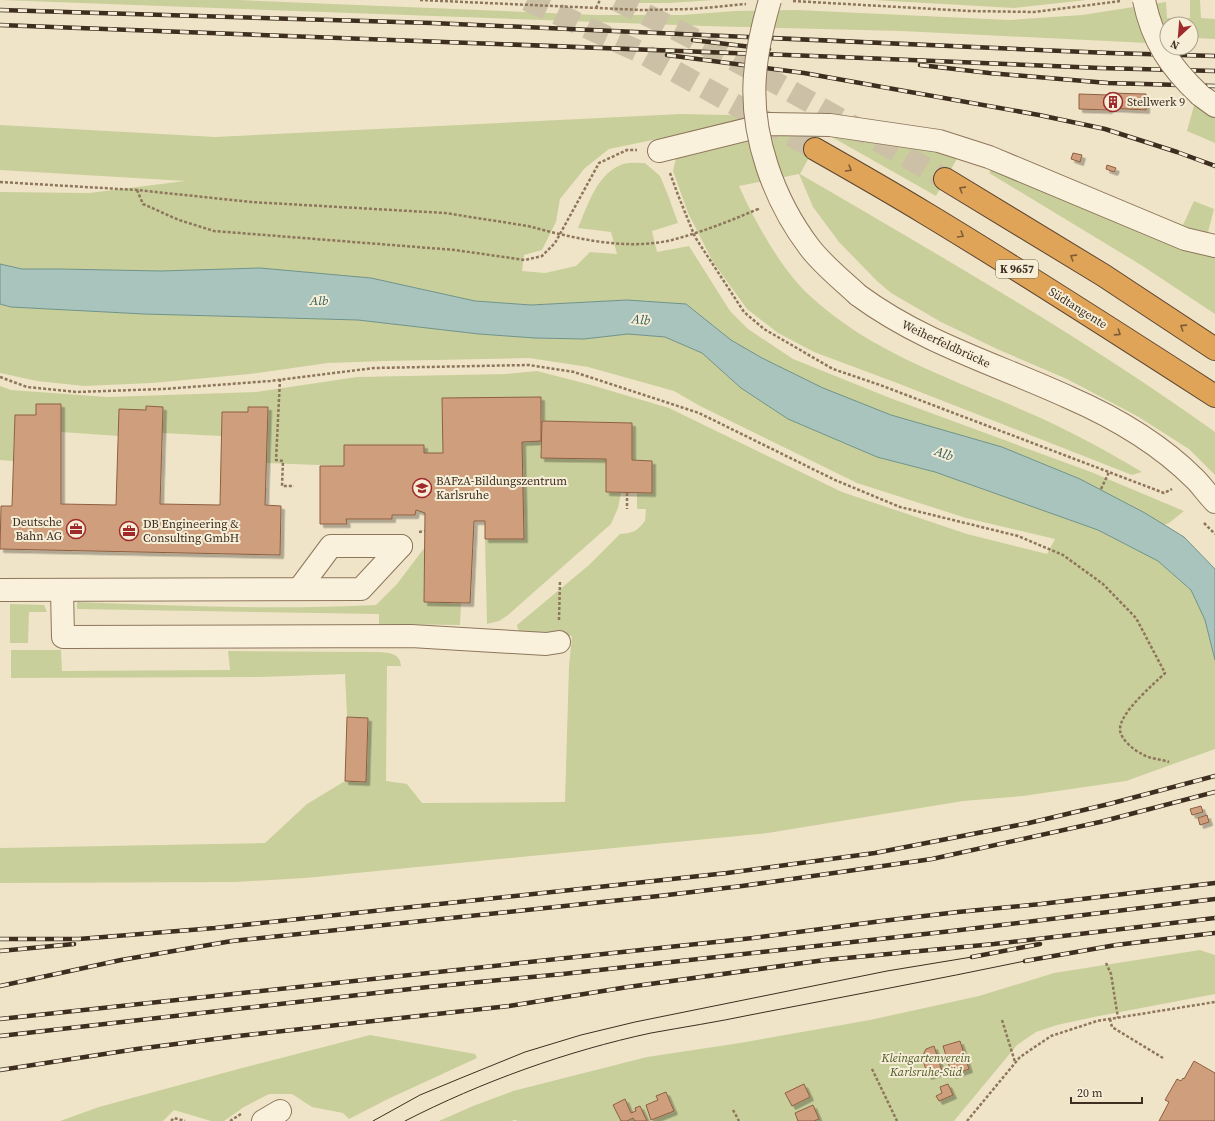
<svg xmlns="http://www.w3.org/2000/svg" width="1215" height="1121" font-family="'Source Serif 4',serif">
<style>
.green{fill:#c9cf9b}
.water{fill:#a9c4bc;stroke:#6f938a}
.building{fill:#cf9f7d;stroke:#8d5f41;filter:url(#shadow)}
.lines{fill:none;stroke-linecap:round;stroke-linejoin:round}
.highway-tunnel{stroke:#ccc0a6;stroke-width:22;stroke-dasharray:22 11;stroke-linecap:butt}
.minor-casing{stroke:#8d765c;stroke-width:24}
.highway-casing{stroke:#5b4430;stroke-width:24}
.path{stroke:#8d765c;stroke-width:2.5;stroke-dasharray:3 2;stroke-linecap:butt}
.minor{stroke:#faf1dc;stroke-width:22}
.highway{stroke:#e0a458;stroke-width:22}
.tram{stroke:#3d2e20;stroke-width:1}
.rail-casing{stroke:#3d2e20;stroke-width:4.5}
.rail{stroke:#f7eed8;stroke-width:3;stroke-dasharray:9;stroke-linecap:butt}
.minor-bridge-casing{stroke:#8d765c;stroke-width:24;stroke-linecap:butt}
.path-bridge{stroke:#8d765c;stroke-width:2.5;stroke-dasharray:3 2;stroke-linecap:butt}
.minor-bridge{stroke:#faf1dc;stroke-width:22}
.oneway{stroke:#7e5d36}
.labels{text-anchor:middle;stroke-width:4;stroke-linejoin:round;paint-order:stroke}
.shield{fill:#f7eed8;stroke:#756857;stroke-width:1}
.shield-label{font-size:11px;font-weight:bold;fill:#3d2e20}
.poi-label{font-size:12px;fill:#3d2e20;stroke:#f7eed8;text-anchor:start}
.street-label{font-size:12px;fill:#3d2e20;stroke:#f7eed8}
.park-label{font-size:12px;font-style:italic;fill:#4d5a26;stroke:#f7eed8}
.water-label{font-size:13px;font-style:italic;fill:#2f5d5a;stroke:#f7eed8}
</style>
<defs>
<filter id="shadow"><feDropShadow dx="3.5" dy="3.5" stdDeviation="0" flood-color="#0004"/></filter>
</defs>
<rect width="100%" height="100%" fill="#f0e4c8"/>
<g class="green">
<polygon points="0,0 239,0 597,15 682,15 735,11 797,10 1010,20 1082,15 1166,2 1167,18 1190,18 1190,0 1200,0 1201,18 1215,19 1215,39 1196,38 1191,41 1191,24 1167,24 1167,44 901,31 704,26"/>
<polygon points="616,0 715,0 669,3 626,3"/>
<polygon points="873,0 1087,0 1014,8"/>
<polygon points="1195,102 1215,102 1215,143 1187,131"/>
<path d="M681 114 830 117 706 129 609 149 585 168 560 199 556 222 542 250 524 255 522 271 545 273 576 266 590 252 617 254 611 232 578 228C588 205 597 173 623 164 630 162 639 163 645 163L660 176 668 195 678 223 652 231 657 252 689 246 730 311 748 329 793 359 890 398 1091 472 1184 511 1169 523 1164 525 1145 513 1080 479 1002 447 891 415 823 389 762 358 731 340 686 304 627 300 531 305 475 301 371 278 260 268 161 271 60 269H22L0 264V192L89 193 185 181 0 170V125L215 137Z"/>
<path d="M802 129C855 136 907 144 959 155L936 196 823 132 800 174C940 256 1083 337 1215 432V475L1189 449 1137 416 1067 379 997 349 941 322 891 293 877 281 839 242 813 207 799 174 739 186C755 222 781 269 809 295 871 353 951 378 1027 412 1067 429 1105 450 1142 472L1132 475 897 383 814 352 778 333 747 309 713 262 688 213 673 171 676 158 692 149Z"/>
<polygon points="1019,159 1183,225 1194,201 1214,209 1207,236"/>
<polygon points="995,165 1215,253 1215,314 1141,265 989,173"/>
<path d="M0 304 11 307 144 314 358 320 479 334 535 338 584 339 628 334 665 337 702 353 741 388 788 419 877 457 935 472 1098 530 1158 561 1191 590 1205 620 1215 660V749L1126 781 1023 796 963 801 768 833 305 878 236 882 0 883V848L265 843 307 804 345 781 366 782 368 718 347 717 345 674 260 677 11 678V650H61L62 671 230 670 228 651 379 652C390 653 400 653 401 666H387L386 781 407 784 422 803 565 802 569 666 572 636 521 632 518 629 517 625 589 565 620 534C634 533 637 531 645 521L646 509H637V493H652V461L632 460V423L542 421 541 397 443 453H424V445H344V466L266 463 268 407H248V412H222L221 436 162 433 163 407 146 406V410L119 436 61 432V404H36V415H15L13 461 0 460V386L11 390 107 397 256 392 357 377 506 374 537 371 591 385 669 408 842 492 967 534 1047 554 1055 539 966 518 857 483 700 406 674 391 588 367 529 358 386 361 328 363 250 374 152 383 84 386 37 381 0 373Z"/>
<polygon points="541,441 541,457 606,459 606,492 621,493 618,508 611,524 508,615 499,621 487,624 485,539 524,539 522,442"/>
<path d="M425 547 424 602 461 603 460 625 379 624V614L77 609V602C177 606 277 610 376 605L397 584Z"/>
<polygon points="10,604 44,605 47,612 29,612 28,643 10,643"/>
<polygon points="1200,950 1215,955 1215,994 1094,1017 1057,1025 1036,1032 1017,1045 954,1121 517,1121 516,1120 511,1121 439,1121 473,1106 513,1091 647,1057 740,1043 870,1020 979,996 1054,973"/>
<polygon points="370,1035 475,1054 477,1058 388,1099 349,1119 343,1113 312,1107 292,1094 269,1094 244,1107 224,1121 211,1121 174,1110 163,1121 60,1121 99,1107 242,1068"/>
</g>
<polygon class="water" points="0,264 22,269 60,269 161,271 260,268 371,278 475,301 531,305 627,300 686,304 731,340 762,358 823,388 891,415 1002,447 1080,479 1145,513 1184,537 1215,569 1215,660 1205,620 1191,590 1158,561 1098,530 935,472 877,457 788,419 741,388 702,353 665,337 628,334 584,339 535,338 479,334 358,320 144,314 11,307 0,304"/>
<g class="building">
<polygon points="1109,93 1146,94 1146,110 1109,108 1109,110 1079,109 1079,94 1109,95"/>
<polygon points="1073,153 1082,155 1080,162 1071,159"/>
<polygon points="1107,165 1116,168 1114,172 1106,169"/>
<polygon points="541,397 541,441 522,442 524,539 485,539 485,521 474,521 470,603 424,602 425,513 416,510 415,515 392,515 392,519 346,519 347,524 320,524 320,466 344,466 344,445 424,445 424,453 443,453 442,398"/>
<polygon points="36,404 61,404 61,504 116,505 119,409 146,410 146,406 163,407 160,504 220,505 222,412 248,412 248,407 268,407 265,505 281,506 280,555 0,549 1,506 12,506 15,415 36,415"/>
<polygon points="542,421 632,423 632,460 652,461 652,493 606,492 606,459 541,458"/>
<polygon points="347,717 368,718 366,782 345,781"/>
<polygon points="1201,806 1203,812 1192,815 1190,809"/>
<polygon points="1207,815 1209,822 1200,825 1198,818"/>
<polygon points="960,1041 969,1069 952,1075 943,1046"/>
<polygon points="934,1046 942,1071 928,1076 922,1057 926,1049"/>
<polygon points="1194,1061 1215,1073 1215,1121 1159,1121 1169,1102 1165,1100 1177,1079 1181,1081 1183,1078 1184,1079"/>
<polygon points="804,1084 810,1097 792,1106 785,1093"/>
<polygon points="948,1084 953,1095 939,1101 936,1096 942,1093 940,1087"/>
<polygon points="666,1092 674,1111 651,1120 646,1105 658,1100 656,1096"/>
<polygon points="625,1099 631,1113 636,1111 635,1108 640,1106 647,1121 635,1121 633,1118 627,1121 621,1121 613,1105"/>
<polygon points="813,1105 819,1119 814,1121 798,1121 795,1113"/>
</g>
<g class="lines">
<g class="highway-tunnel">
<polyline points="527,0 640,52 815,149"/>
<path d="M616 0C729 54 837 117 945 179"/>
</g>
<g class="minor-casing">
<g id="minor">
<polyline points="1200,95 1215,106"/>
<polyline points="659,151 769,124 830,125 939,141 989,157 1185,239 1215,246"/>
<path d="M858 295C923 343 996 364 1068 397 1114 417 1160 444 1195 479 1202 486 1208 495 1215 502"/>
<polyline points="299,589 331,546 401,546"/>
<polyline points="0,590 361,589 401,546"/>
<polyline points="62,590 63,637 411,636 546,644 559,642"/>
<polyline points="263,1121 280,1111"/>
</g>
</g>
<g class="highway-casing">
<g id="highway">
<path d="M815 149C852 170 889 191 925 213 1023 272 1119 334 1215 396"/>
<polyline points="945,179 1103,275 1215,349"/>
</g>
</g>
<g class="path">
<polyline points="420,0 642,10 693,9 746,4"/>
<polyline points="793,1 969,11 1034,12 1121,1"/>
<polyline points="596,8 600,0"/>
<polyline points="670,173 678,195 695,237 744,312 764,329 833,369 880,385 1164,493 1172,489"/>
<polyline points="0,182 137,190 251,202 445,213 528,226"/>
<polyline points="137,190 143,204 179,220 214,231 455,250 525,260 542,256 555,243 599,163 627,150 637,150"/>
<path d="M0 377 27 387 77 392 163 389 270 381 374 368 529 365 574 372 699 413 835 480 900 507 1018 536 1063 555 1103 584 1136 618 1165 673C1153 685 1119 713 1120 730 1121 740 1134 750 1142 754 1150 759 1160 759 1169 762"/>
<polyline points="280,379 276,460 283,461 282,486 294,486"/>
<polyline points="1101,489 1109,472"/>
<polyline points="627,493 627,509"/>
<polyline points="1204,523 1215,534"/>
<polyline points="419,532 425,531"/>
<polyline points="559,620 560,580"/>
<polyline points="1106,963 1111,974 1118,1018"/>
<polyline points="1110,1019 1112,1027 1163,1058"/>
<polyline points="1002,1020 1015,1062"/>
<polyline points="872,1069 897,1121"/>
<polyline points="733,1110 739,1121"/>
<polyline points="171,1121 174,1118 185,1121"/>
<polyline points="230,1121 241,1114"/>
<polyline points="967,1121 1020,1057 1051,1036 1097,1021 1215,1002"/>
</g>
<use href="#minor" class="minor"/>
<use href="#highway" class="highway"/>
<g class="tram">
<polyline points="373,1121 420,1095 461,1078 525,1052 581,1035 635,1022 887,971 972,957"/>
<path d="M405 1121C481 1082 567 1051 651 1033 684 1027 717 1022 750 1015 842 997 934 980 1025 961"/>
</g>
<g class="rail-casing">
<g id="rail">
<polyline points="0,10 432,23 1109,53 1215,56"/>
<polyline points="0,25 839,57 1100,68 1215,71"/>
<polyline points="693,40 769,49"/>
<polyline points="667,55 804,73 1039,115 1105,129 1177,152 1215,166"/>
<polyline points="920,65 989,73 1108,83 1215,86"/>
<polyline points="0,939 79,939 215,928 617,885 727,873 875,853 1029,823 1109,804 1215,776"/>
<polyline points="0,951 74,944"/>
<polyline points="972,957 1040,944"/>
<polyline points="1025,961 1116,945 1215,933"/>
<polyline points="0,986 121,960 232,941 659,896 742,886 932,859 1100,822 1215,792"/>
<polyline points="0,1019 753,938 882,921 958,912 1041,904 1215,883"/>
<polyline points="0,1036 428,987 563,974 952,931 1215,899"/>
<polyline points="0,1070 137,1049 238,1036 509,1006 628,987 825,960 994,944 1215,918"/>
</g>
</g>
<use href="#rail" class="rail"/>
<g class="minor-bridge-casing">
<g id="minor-bridge">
<path d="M770 0C763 24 757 49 755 75 750 135 774 201 810 248 824 266 842 280 858 295"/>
<path d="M1144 0C1152 40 1170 67 1200 95"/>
</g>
</g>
<path class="path-bridge" d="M528 226C573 238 625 251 672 240 702 232 730 221 758 209L757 207"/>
<use href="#minor-bridge" class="minor-bridge"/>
</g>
<defs><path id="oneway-chevron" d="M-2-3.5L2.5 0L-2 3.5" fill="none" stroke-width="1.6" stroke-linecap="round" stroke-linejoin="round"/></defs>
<g class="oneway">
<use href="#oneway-chevron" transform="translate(849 169) rotate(30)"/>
<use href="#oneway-chevron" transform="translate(962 189) rotate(-148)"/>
<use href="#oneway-chevron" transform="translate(961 235) rotate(31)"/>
<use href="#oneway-chevron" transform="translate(1073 257) rotate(-148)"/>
<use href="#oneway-chevron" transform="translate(1183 327) rotate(-147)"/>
<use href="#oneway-chevron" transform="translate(1118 333) rotate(33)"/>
</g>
<defs>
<g id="building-ring" transform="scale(1)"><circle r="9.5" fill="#f7eed8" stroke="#9e2a2b" stroke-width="1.5"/><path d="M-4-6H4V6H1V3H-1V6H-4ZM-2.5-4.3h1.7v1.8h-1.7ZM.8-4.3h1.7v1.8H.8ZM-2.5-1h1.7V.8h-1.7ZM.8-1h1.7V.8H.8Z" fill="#9e2a2b"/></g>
<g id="university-ring" transform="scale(1)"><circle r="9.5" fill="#f7eed8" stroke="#9e2a2b" stroke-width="1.5"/><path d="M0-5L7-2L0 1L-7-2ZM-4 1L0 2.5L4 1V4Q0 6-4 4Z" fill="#9e2a2b"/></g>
<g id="office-ring" transform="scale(1)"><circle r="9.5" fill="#f7eed8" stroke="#9e2a2b" stroke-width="1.5"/><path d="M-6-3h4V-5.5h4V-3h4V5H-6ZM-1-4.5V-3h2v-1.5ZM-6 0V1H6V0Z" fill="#9e2a2b"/></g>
</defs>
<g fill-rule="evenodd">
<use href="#building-ring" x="1113" y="102"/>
<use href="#university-ring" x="422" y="488"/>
<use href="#office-ring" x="76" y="529"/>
<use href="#office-ring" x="129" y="531"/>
</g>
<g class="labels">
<rect class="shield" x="996" y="260" width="42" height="18" rx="3"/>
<g class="shield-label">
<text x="1017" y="273">K 9657</text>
</g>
<g class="poi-label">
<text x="1127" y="106">Stellwerk 9</text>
<text x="436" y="485">BAFzA-Bildungszentrum<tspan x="436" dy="14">Karlsruhe</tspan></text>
<text x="62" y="526" text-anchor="end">Deutsche<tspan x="62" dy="14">Bahn AG</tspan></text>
<text x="143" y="528">DB Engineering &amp;<tspan x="143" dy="14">Consulting GmbH</tspan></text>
</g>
<g class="street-label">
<text transform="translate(1078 308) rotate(32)" y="4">Südtangente</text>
<text transform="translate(946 344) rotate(25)" y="4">Weiherfeldbrücke</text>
</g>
<g class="park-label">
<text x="926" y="1062">Kleingartenverein<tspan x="926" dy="14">Karlsruhe-Süd</tspan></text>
</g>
<g class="water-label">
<text x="319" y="305">Alb</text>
<text transform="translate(641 319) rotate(6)" y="5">Alb</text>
<text transform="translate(944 453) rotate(20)" y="5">Alb</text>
</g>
</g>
<g transform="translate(1179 36) rotate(206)"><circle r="19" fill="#f7eed8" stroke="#ada18e"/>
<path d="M0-3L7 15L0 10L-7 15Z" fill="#9e2a2b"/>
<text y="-6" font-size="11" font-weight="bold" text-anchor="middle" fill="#3d2e20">N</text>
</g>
<path d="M1071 1097v6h71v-6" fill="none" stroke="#3d2e20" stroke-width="2"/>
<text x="1077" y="1097" font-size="12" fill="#3d2e20" stroke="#f7eed8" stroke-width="3" paint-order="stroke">20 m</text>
</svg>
